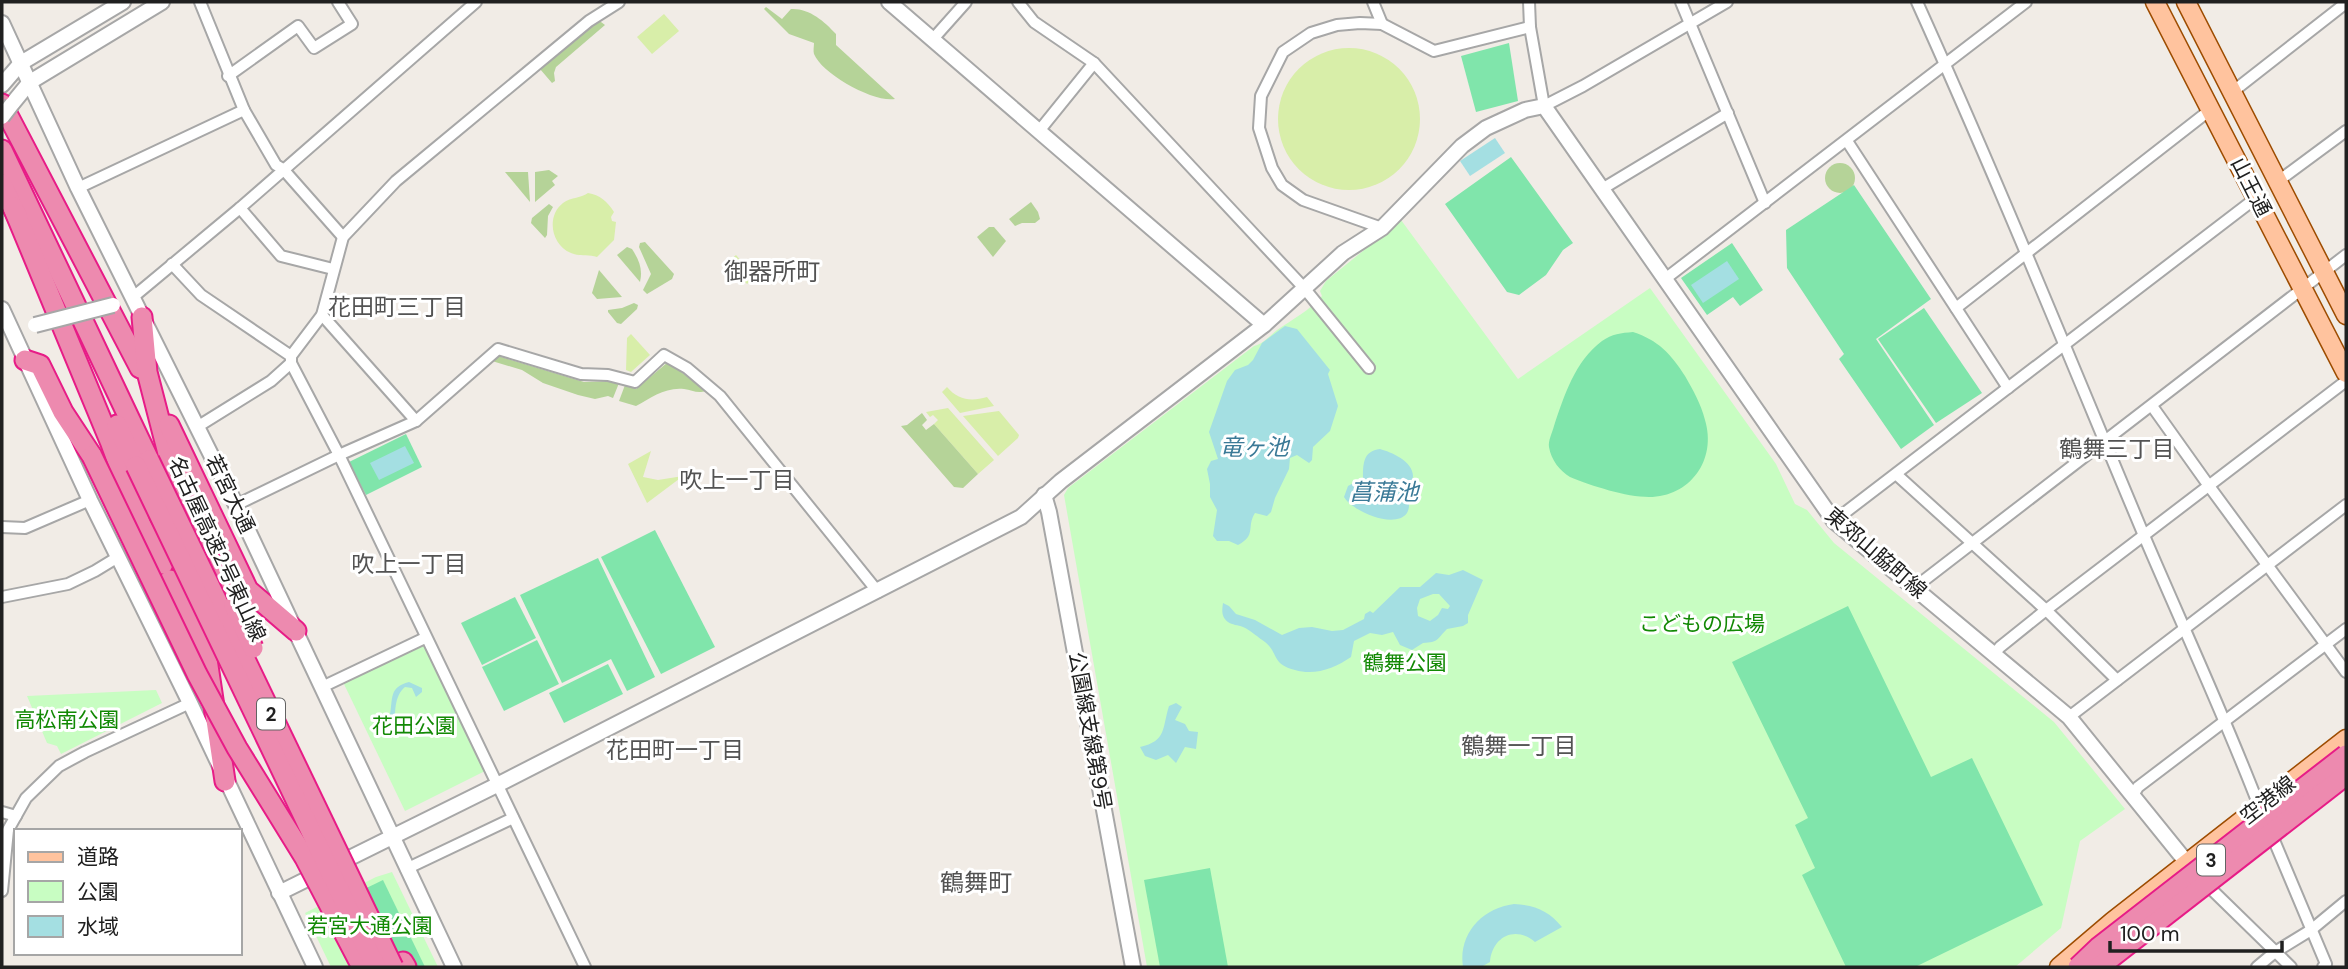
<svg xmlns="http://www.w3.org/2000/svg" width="2348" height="969" font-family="'DM Sans','Noto Sans JP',sans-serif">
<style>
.grass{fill:#d8eea9}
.forest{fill:#b5d398}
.park{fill:#c8fdc2}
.pitch{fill:#80e5ab}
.water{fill:#a4dfe2;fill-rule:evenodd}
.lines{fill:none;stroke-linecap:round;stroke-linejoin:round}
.minor-casing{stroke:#a7a7a7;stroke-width:14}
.tertiary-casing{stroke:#a7a7a7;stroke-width:18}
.primary-casing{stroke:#9d4c00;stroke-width:21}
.motorway-casing{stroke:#e71c87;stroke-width:23}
.minor{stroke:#fff;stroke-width:10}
.tertiary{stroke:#fff;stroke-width:14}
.primary{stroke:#ffc39e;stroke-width:18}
.motorway{stroke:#ed8aaf;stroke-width:19}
.tertiary-bridge-casing{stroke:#a7a7a7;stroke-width:18;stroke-linecap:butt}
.motorway-bridge-casing{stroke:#e71c87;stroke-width:23;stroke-linecap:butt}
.tertiary-bridge{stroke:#fff;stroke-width:14}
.motorway-bridge{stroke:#ed8aaf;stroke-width:19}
.labels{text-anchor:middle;stroke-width:6;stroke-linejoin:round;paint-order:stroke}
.shield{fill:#fff;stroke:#636363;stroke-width:2}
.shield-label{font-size:19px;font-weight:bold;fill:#202020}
.street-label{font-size:21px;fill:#202020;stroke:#fff}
.park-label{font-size:21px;fill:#128904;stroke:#fff}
.neighbourhood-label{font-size:23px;fill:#535353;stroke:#fff}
.water-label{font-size:23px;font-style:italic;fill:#3b7a97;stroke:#fff}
.quarter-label{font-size:24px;fill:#535353;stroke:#fff}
</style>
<rect width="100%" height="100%" fill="#f1ece6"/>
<g class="grass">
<polygon points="664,14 679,31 652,54 637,37"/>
<circle cx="1349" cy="119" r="71"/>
<path d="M588 193C600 195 607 201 614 212L611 217 612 221 616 222 614 240 597 257C589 254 580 257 571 253 551 245 546 216 563 203 571 197 582 198 588 193Z"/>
<polygon points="736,255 755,277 747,284 728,262"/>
<polygon points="631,334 650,355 631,372 626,370 627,338"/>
<path d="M947 387C958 400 971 402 987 397L994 406 960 413 942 392Z"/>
<polygon points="948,408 994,460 978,474 934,424 938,420 933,415 930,417 926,412"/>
<polygon points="999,411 1019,435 1018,438 998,456 963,416"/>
<polygon points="651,451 643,477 658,480 683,476 647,503 628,464"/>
</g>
<g class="forest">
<path d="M766 7 782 19 791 9C809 8 824 21 836 34V45L895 99C874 103 822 74 814 54 813 51 814 46 814 43L789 34 764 9Z"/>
<polygon points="597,19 605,25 556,67 554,73 555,81 552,83 540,69"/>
<circle cx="1840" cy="178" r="15"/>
<polygon points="549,170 558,176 552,181 555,185 535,202 535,172"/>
<polygon points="505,172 528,172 530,202"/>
<polygon points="1031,202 1038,212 1040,219 1035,223 1022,223 1015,226 1009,219"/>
<polygon points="549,204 553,207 548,216 547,235 545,238 531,223 532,218"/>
<polygon points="989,227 994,227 1006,241 993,257 977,237"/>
<polygon points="645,242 674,274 672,279 647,294 643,290 651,274 639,247 640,243"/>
<path d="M627 247 632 249C639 260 643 269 640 282L617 255Z"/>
<polygon points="599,270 622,297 597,299 592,293"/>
<polygon points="634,303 638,305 637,309 621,324 617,323 608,312 608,310 622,308"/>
<polygon points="498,356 584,382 612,381 619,383 613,398 608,396 595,399 578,395 543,383 522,370 492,361"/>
<path d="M668 362 706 391C697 394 692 390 684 389 665 387 651 398 636 406L619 401 625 385 636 389Z"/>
<polygon points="922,413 927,420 922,425 926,430 934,424 978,474 963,488 954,487 901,426 907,425"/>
</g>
<g class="park">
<path d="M1401 220 1518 379 1650 288 1776 464 1795 504 1807 510 1834 543 2054 722 2125 809 2080 841 2061 928 2015 967H1147L1064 495 1068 488 1254 346C1263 344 1269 336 1277 330 1293 319 1309 311 1322 296L1320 291 1326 281Z"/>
<polygon points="419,644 427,649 485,771 405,811 343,682"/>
<polygon points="156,690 162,703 61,754 57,746 47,743 27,696"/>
<polygon points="392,872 438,967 331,967 305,913 376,877"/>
</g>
<g class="pitch">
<polygon points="1509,43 1518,101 1476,112 1461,56"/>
<polygon points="1511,157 1573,243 1563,250 1546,275 1519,295 1507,292 1445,204"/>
<polygon points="1854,185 1931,299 1876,339 1934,425 1901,449 1839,359 1844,354 1787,268 1786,230"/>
<polygon points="1732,243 1763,290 1740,306 1733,297 1707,315 1681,278"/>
<polygon points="1924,308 1982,393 1936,423 1878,339"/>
<path d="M1633 332C1658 340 1671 354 1685 376 1693 390 1701 404 1705 420 1717 460 1690 497 1649 497 1626 497 1592 486 1570 477 1560 471 1551 460 1549 447 1548 441 1552 433 1554 426 1564 396 1575 361 1602 341 1612 334 1621 333 1633 332Z"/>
<polygon points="406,434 422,467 366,495 349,462"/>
<polygon points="655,530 715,647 661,674 601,557"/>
<polygon points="598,558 655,677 627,691 611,659 562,683 520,595"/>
<polygon points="515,597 536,638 482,665 461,623"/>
<polygon points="1848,606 1931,777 1972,758 2043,905 1915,967 1846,967 1802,875 1815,868 1795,825 1808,818 1732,662"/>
<polygon points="537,640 559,684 504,711 482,667"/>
<polygon points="608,664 623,694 564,723 549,693"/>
<polygon points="1210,868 1228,967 1160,967 1144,880"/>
<polygon points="383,880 425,967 352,967 323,909"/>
</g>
<g class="water">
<polygon points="1495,138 1505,153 1470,176 1460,161"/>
<polygon points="1727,261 1739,279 1703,303 1691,285"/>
<path d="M1285 326 1297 329 1330 370 1328 374 1338 406 1330 431 1313 447 1312 460 1309 463 1297 455 1290 458 1289 469 1275 498 1271 512 1267 516 1255 513C1246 527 1257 535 1238 545L1229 541H1217L1213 536 1217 510 1210 497V484L1207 469 1211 461 1218 459 1209 432 1227 381 1235 370 1248 365 1253 360 1262 343Z"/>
<polygon points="405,446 414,463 379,480 370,463"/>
<path d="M1380 449C1391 452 1413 461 1413 476 1413 481 1408 485 1408 491 1408 498 1411 506 1407 513 1395 530 1352 511 1344 497L1348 486 1363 478C1363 464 1363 451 1380 449Z"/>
<path d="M1463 570 1483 580 1468 615V623L1463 626 1447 629C1436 640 1439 642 1423 643L1412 650 1400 645 1393 632 1382 635 1370 633 1354 641 1351 657C1335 668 1315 676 1295 670 1271 664 1279 653 1265 642 1259 638 1250 630 1243 627 1238 625 1232 625 1228 622 1221 617 1222 610 1223 603L1229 606 1236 614 1255 620 1282 635 1299 628 1312 627 1332 631 1343 630 1364 619 1365 614 1370 611 1373 613 1400 587H1420L1436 573 1449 575ZM1433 594H1439L1450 606 1448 609 1442 608 1438 615 1430 621 1418 616 1417 608 1420 599Z"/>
<path d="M409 682 422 688V692L416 697 412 688 405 687C394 696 395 713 395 726L390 729 384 727 380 719 385 715H390C393 698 389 687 409 682Z"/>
<path d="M1176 703 1182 707 1175 720 1185 724 1189 731 1198 732 1196 749 1185 747 1176 763 1168 755 1156 760 1145 756 1140 747C1167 741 1162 728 1169 706Z"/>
<path d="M1514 904C1535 905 1549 911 1562 927L1535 942C1515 925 1492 937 1490 962L1481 967H1463C1458 934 1482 908 1514 904Z"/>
</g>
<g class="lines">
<g class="minor-casing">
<g id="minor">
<polyline points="200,2 244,110 276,165 283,169 343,237"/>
<polyline points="1018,2 1034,22 1094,63 1305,289 1369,368"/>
<polyline points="1373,2 1382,24"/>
<polyline points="1529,2 1530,27 1544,106 1583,86 1727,2"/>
<polyline points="1681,2 1765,203"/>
<path d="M1917 2C1997 179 2070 359 2145 538 2183 627 2224 715 2259 806"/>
<polyline points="933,39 966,2"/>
<polyline points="228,76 298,26 314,48 352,24 338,2"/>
<polyline points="2231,93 2346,3"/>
<polyline points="1039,131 1094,63"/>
<polyline points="1847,141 2008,388"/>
<polyline points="2277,182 2346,131"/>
<polyline points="78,188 244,110"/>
<polyline points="1602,189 1728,113"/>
<polyline points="240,208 281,256 333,269"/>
<polyline points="1382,228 1303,200 1282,185 1272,168 1259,128 1261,96 1283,52 1311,33 1337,25 1360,23 1382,24 1434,51 1530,27"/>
<polyline points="172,264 201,295 291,356"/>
<polyline points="1665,279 2026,2"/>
<polyline points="132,298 240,208 476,2"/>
<polyline points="1956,308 2210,110"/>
<polyline points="322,315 416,421"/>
<polyline points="291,363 339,455 585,967"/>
<polyline points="2152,406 2209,486 2346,672"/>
<polyline points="197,427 271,381 291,363 291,356 322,315 343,237 396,181 589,21 619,2"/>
<polyline points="1897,475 2046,610 2117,680"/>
<polyline points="236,505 339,455 416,421 498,349 581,374 608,375 635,382 664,355 687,368 720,396 878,592"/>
<polyline points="1834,521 2256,198"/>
<polyline points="2,527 25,528 90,500"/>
<polyline points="1914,588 2346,255"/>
<polyline points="2,597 68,584 95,571 118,557"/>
<polyline points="1994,654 2000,647 2046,610 2346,381"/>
<polyline points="322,687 425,638"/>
<polyline points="2069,717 2346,505"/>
<polyline points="2133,795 2138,787 2346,629"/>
<polyline points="2,812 16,816"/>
<polyline points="2273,838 2326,964 2323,967"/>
<polyline points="406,869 513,818"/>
<polyline points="2210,888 2291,967"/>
<polyline points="2,891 8,830 26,798 59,766 85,752 190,703"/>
<polyline points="2257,967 2275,952 2311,930 2346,901"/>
</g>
</g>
<g class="tertiary-casing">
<g id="tertiary">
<polyline points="889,2 1264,325"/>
<polyline points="2,23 78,188 236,505 454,967"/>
<polyline points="2,85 21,63 123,2"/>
<polyline points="12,104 30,82 162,2"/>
<polyline points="2,309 90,500 190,703 315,967"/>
<polyline points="1044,495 1049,512 1133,967"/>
<polyline points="279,893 497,785 1021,517 1061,481 1264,325 1343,253 1382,228 1462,146 1486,128 1525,110 1544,106 1834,521 2069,717 2192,869"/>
</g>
</g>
<g class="primary-casing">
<g id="primary">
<polyline points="2155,2 2346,373"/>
<polyline points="2186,2 2346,315"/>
<polyline points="2059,967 2113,921 2346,739"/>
</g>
</g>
<g class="motorway-casing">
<g id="motorway">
<polyline points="2,104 140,368"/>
<polyline points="2,150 149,460"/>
<polyline points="2,184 18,218"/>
<polyline points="13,207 110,441 141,525 163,564"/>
<polyline points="142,317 147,372 172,469 196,542 234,605"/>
<polyline points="25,360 40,365 63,412 92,456"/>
<polyline points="117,425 136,466"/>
<polyline points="169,425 248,590 296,631"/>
<polyline points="170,580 207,659 225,781"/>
<polyline points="403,962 406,967"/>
</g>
</g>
<use href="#minor" class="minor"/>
<use href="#tertiary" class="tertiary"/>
<use href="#primary" class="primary"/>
<use href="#motorway" class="motorway"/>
<g class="tertiary-bridge-casing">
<g id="tertiary-bridge">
<polyline points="2,117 12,104"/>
<polyline points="35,325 113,305"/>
</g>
</g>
<g class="motorway-bridge-casing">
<g id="motorway-bridge">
<polyline points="92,456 197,674 237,748 305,858 362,967"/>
<polyline points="149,460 393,967"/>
<polyline points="136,466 376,967"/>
<polyline points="234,605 253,648"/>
<polyline points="2078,967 2099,947 2346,755"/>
<polyline points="2099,967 2346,775"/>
</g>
</g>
<use href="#tertiary-bridge" class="tertiary-bridge"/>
<use href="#motorway-bridge" class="motorway-bridge"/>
</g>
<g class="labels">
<g class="shield">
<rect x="257" y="698.5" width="28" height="31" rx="5"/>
<rect x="2197" y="844.5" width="28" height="31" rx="5"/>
</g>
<g class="shield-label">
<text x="271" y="721">2</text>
<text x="2211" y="867">3</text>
</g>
<g class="street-label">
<text transform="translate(2251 187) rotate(63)" y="7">山王通</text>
<text transform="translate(230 494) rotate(64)" y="7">若宮大通</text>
<text transform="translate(217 549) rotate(65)" y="7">名古屋高速2号東山線</text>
<text transform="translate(1876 553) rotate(41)" y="7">東郊山脇町線</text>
<text transform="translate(1090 731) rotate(80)" y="7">公園線支線第9号</text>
<text transform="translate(2268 800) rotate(-38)" y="7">空港線</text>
</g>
<g class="park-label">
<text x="1702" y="631">こどもの広場</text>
<text x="1405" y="670">鶴舞公園</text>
<text x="67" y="727">高松南公園</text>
<text x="414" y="733">花田公園</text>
<text x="370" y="933">若宮大通公園</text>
</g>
<g class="neighbourhood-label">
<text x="397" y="315">花田町三丁目</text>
<text x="2117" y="457">鶴舞三丁目</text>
<text x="737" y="488">吹上一丁目</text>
<text x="409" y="572">吹上一丁目</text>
<text x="1519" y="754">鶴舞一丁目</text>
<text x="675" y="758">花田町一丁目</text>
</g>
<g class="water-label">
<text x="1254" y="455">竜ヶ池</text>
<text x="1384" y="500">菖蒲池</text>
</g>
<g class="quarter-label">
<text x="772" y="280">御器所町</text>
<text x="976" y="891">鶴舞町</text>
</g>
</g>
<rect width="2348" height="969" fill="none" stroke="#202020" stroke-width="7"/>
<rect x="14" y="829" width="228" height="126" fill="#ffffff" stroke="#a6a6a6" stroke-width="2"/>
<rect x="28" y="852" width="35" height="10" fill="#ffc39e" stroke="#a6a6a6" stroke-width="2"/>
<text x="77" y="864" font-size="21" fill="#202020">道路</text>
<rect x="28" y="881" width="35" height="21" fill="#c8fdc2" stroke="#a6a6a6" stroke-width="2"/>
<text x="77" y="899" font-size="21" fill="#202020">公園</text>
<rect x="28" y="916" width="35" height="21" fill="#a4dfe2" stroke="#a6a6a6" stroke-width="2"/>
<text x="77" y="934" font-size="21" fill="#202020">水域</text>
<path d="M2110 941v10h172v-10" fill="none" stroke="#202020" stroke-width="3.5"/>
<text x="2120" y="941" font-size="21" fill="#202020" stroke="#ffffff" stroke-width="5" paint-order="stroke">100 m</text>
</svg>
